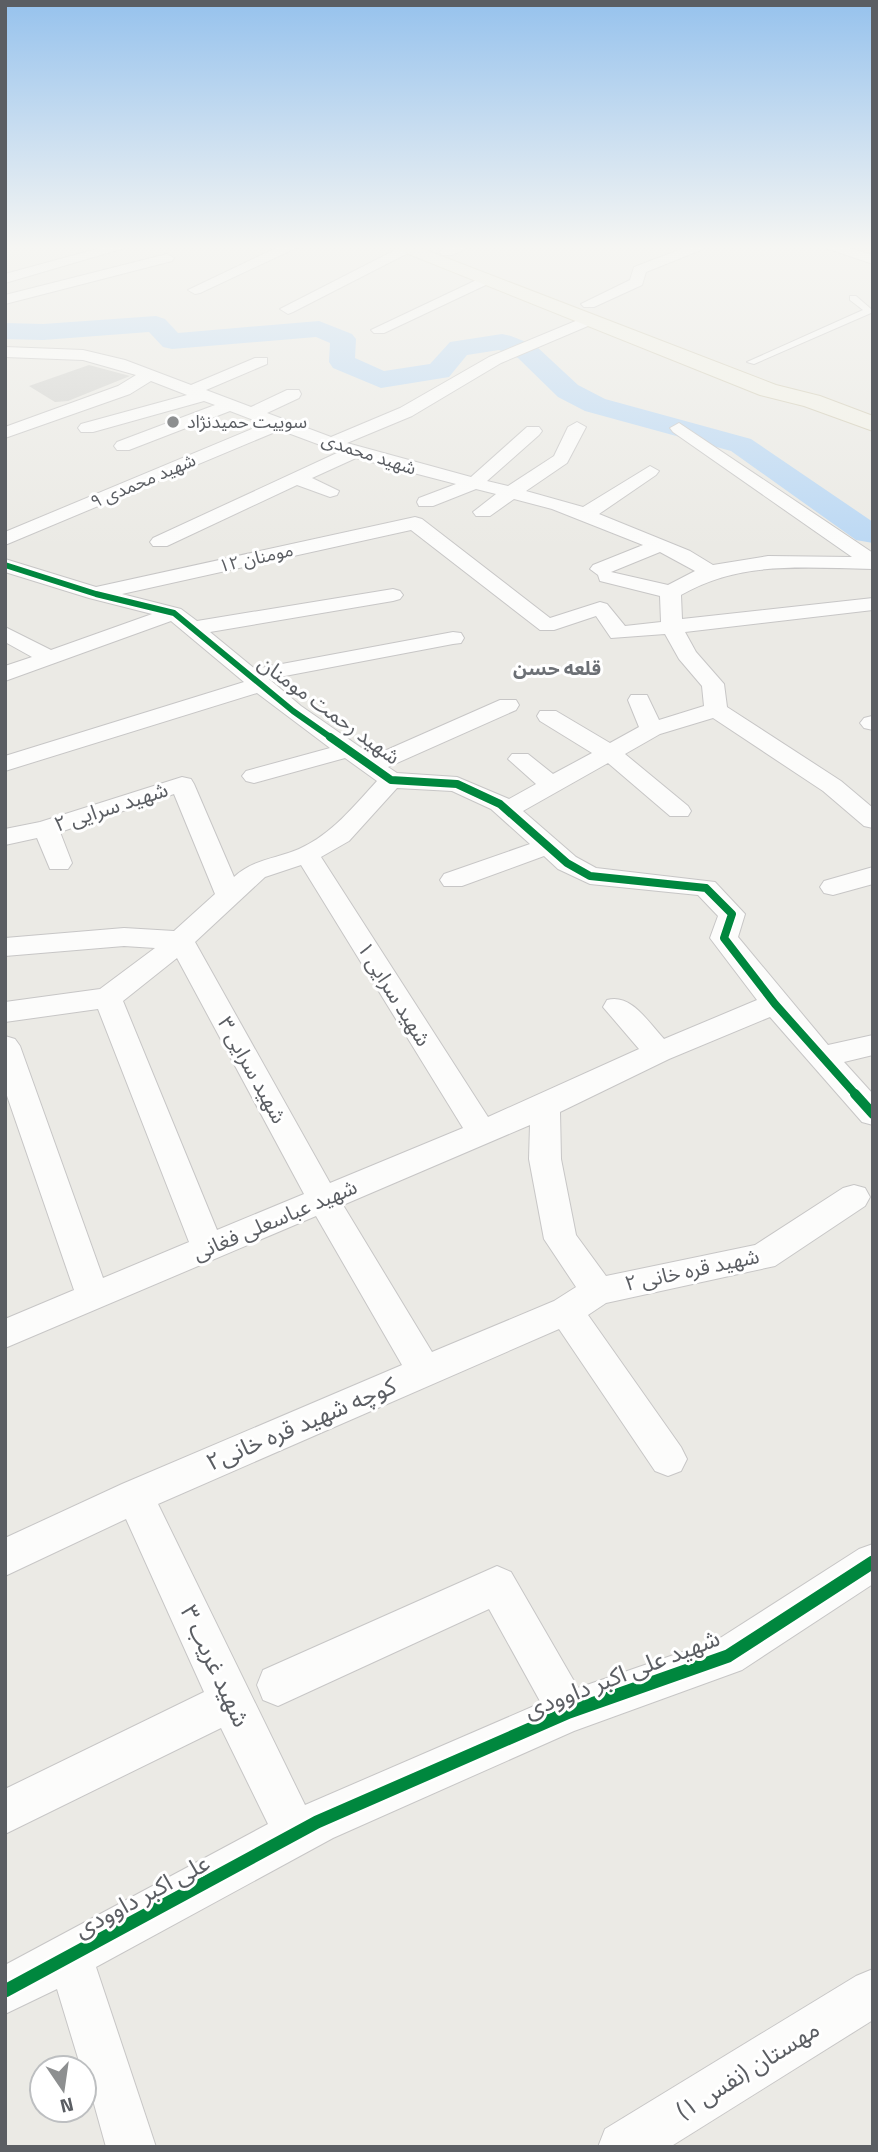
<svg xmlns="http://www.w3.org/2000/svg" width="878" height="2152" font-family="'Titillium Web','Noto Sans Arabic',sans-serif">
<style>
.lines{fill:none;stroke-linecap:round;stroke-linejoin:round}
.river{fill:#bbd8f4;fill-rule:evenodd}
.building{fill:#d1d1ce}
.service-casing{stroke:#c7c6c6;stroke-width:2}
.minor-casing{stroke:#c7c6c6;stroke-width:2}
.primary-casing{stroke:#d1cbb5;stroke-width:2}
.service{fill:#fcfcfb;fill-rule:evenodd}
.minor{fill:#fcfcfb;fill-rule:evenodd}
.primary{fill:#f2f1e7;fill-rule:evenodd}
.cycleway-far3-casing{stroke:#fff;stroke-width:9}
.cycleway-far2-casing{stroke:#fff;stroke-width:11}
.cycleway-far1-casing{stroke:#fff;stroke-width:15}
.cycleway-casing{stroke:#fff;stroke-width:18}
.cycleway-far3{stroke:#00873e;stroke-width:6}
.cycleway-far2{stroke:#00873e;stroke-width:8}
.cycleway-far1{stroke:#00873e;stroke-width:10}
.cycleway{stroke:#00873e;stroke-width:13}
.poi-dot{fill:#8d8f90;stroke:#fff;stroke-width:2.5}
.labels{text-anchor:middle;stroke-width:6;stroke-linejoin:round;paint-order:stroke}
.far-poi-label{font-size:18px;fill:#5b5e63;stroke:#fff;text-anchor:start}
.far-street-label{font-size:18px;fill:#5b5e63;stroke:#fff}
.far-neighbourhood-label{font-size:19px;font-weight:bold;fill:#6c7075;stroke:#fff}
.street-label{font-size:21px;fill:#5b5e63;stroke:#fff}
.near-street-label{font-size:24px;fill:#5b5e63;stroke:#fff}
</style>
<rect width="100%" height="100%" fill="#ebeae5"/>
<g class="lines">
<polygon class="river" points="156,316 165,319 178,333 319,321 352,334 356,339 355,358 384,371 430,364 450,342 502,334 511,336 536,346 578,385 605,399 751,439 873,522 873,543 856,540 731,451 585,411 558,397 518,358 499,350 467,355 449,377 381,388 333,368 329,362 330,343 316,337 172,349 163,347 149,332 43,340 5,339 5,323 43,324"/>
</g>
<polygon class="building" points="89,365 130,376 68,401 55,402 29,386"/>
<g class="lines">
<g class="service-casing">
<polygon id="service" points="850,296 856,296 871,309 871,313 754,364 747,362 863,310 850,300"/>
</g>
<g class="minor-casing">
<g id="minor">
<polygon points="104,247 128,247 5,283 5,274"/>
<polygon points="278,247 298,247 200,293 195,294 188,290"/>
<polygon points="401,247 414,250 293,312 288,314 280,309"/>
<polygon points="447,247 470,247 452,255 442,255 440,252"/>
<polygon points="687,247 706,248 646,272 642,285 594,307 584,307 581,304 630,280 634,267"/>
<polygon points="823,247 846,247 873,255 873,264"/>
<polygon points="167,254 174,258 172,261 5,304 5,295"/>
<polygon points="485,276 490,277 490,283 384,333 374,333 371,330"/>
<path d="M590 315 598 320 595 323 501 363 412 416 347 443 471 477 527 427H539L542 431 539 435 487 481 508 486 554 456 568 427 577 422 586 427 567 463 526 491 583 507 650 466 659 471 656 475 599 514 690 551 713 565 768 556 852 557 673 432 670 428 679 423 873 553V569C806 568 741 560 681 595L682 619 873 598V610L685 632 696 652 724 684 727 707 841 781 873 808V828L864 826 823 791 713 718 660 734 625 754 688 806 691 811 688 816H670L608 763 523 811 576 857 596 868 715 882 745 914 738 937 828 1045 873 1035V1055L844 1062 873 1094V1125L862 1122 770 1017 669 1059 560 1112 561 1159 576 1235 606 1276 755 1245 843 1188 854 1185 865 1188 870 1197 865 1206 775 1266 606 1303 588 1315 681 1447 687 1459 681 1471 668 1476 655 1471 559 1329 158 1504 305 1805 541 1703 489 1609 278 1706 263 1700 257 1685 263 1670 497 1566 511 1572 578 1688 717 1640 859 1549 873 1544V1584L742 1670 574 1731 333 1838 96 1967 156 2147H106L84 2068H81L57 1989 5 2014V1965L268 1824 221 1728 5 1834V1789L204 1692 126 1519 5 1576V1538L122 1484 402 1365 316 1216 5 1348V1319L74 1290 5 1090V1036L15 1039 20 1046 103 1278 189 1242 98 1009 5 1022V1002L100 989 155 948 124 946 5 956V938L124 928 174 931 215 894 174 794 60 832 72 863 68 869H50L37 838 5 845V829L40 822 182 777 191 779 194 784 234 877C253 859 276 859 299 849 332 834 353 807 377 781L345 758 254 783 246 781 242 776 246 771 330 748 257 693 5 771V756L244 682 171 621 5 681V666L32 657 5 642V627L51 650 152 614 89 598 5 572V559L96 587 415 517 422 519 550 618 600 602 607 604 625 626 661 622 660 596 600 581 598 575 590 569 593 565 643 545 552 509 514 499 490 516H476L473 512 496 494 476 489 433 506H419L417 502 419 498 456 484 356 458 312 478 339 491 337 495 330 497 297 485 167 546H153L150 542 153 538 339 452 280 430 5 545V532L264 424 230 411 129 450H117L114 446 117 442 215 405 204 401 93 432H81L78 428 81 424 187 395 151 381 130 394 5 438V427L118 386 136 375 83 360 5 357V347L83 350 125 360 191 385 255 358H267V364L206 390 251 407 287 390H299L301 394 299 398 267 413 331 437 400 408 489 357ZM411 530 540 630H554L596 616 611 638 665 634 679 659 702 686 704 706 659 720 647 695H631L628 700 639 727 610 743 556 711H540L537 716 540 721 592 753 553 774 528 754H512L508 759 536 784 509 799 457 777 397 773 388 767 516 710 519 705 516 700H500L373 756 301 706 269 679 453 644 461 643 464 638 461 633 453 632 255 669 210 632 393 601 400 599 403 595 400 591 393 589 197 621 181 609 122 594ZM660 552 695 571 668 585 611 572ZM397 788 452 791 491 809 530 844 444 874 440 880 444 886H462L544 856 558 869 590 884 698 895 718 916 710 938 757 1000 664 1039C648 1022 631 993 607 1000L603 1007 639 1049 488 1117 321 857 349 841ZM301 865 463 1128 330 1183 195 942 265 877ZM177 958 304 1194 217 1230 123 1001ZM530 1125 529 1159 544 1239 576 1287 554 1301 432 1352 343 1205Z"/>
<polygon points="872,716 873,730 864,728 860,723 864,718"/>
<polygon points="873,867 873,884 833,895 824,893 820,887 824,881"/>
<polygon points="873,1969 873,2020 670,2147 598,2147 605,2129 856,1976"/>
</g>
</g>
<g class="primary-casing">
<polygon id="primary" points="391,247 418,247 776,385 820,396 873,416 873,431 804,406 760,395"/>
</g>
<use href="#service" class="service"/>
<use href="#minor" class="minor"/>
<use href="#primary" class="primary"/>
<g class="cycleway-far3-casing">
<polyline id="cycleway-far3" points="5,565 96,594 174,613 293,711 333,739"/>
</g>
<g class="cycleway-far2-casing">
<polyline id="cycleway-far2" points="330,737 391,780 457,784 500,804 567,863 590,876 706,888 732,914 724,938 775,1004 857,1096"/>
</g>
<g class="cycleway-far1-casing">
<polyline id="cycleway-far1" points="855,1094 873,1114"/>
</g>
<g class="cycleway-casing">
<polyline id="cycleway" points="5,1991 317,1822 569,1712 728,1656 873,1562"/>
</g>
<use href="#cycleway-far3" class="cycleway-far3"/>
<use href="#cycleway-far2" class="cycleway-far2"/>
<use href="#cycleway-far1" class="cycleway-far1"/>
<use href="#cycleway" class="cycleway"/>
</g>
<linearGradient id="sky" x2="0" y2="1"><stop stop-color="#96c2ed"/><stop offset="0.45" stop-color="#f6f6f3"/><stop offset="1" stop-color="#f6f6f3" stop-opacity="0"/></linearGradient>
<rect width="878" height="549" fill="url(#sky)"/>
<circle class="poi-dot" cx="173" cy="422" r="7"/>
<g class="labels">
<g class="far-poi-label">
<text x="187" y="428">سوییت حمیدنژاد</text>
</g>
<g class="far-street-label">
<text transform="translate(369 454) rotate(18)" y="6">شهید محمدی</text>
<text transform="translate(143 481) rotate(-23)" y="6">۹ شهید محمدی</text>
<text transform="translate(256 558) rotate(-13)" y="6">مومنان ۱۲</text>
</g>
<g class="far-neighbourhood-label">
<text x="557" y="675">قلعه حسن</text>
</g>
<g class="street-label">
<text transform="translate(329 710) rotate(36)" y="7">شهید رحمت مومنان</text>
<text transform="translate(111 807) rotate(-18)" y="7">شهید سرایی ۲</text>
<text transform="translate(394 994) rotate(58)" y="7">شهید سرایی ۱</text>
<text transform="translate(252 1070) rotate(61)" y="7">شهید سرایی ۳</text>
<text transform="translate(275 1220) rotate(-23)" y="7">شهید عباسعلی فغانی</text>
<text transform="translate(692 1270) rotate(-12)" y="7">۲ شهید قره خانی</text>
</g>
<g class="near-street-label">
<text transform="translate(301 1424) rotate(-23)" y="8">کوچه شهید قره خانی۲</text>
<text transform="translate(215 1666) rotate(65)" y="8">۳ شهید غریب</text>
<text transform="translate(622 1674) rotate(-21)" y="8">شهید علی اکبر داوودی</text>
<text transform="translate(142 1896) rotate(-28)" y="8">علی اکبر داوودی</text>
<text transform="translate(748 2070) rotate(-32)" y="8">مهستان (نفس ۱)</text>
</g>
</g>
<rect width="878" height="2152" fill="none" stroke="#5b5e63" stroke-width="14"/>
<g transform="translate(63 2089) rotate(167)"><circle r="33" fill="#ffffff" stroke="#bdbfc1" stroke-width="2"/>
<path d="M0-5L12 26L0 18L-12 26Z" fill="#8d8f90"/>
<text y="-10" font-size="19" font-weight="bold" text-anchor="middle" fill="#5b5e63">N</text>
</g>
</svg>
